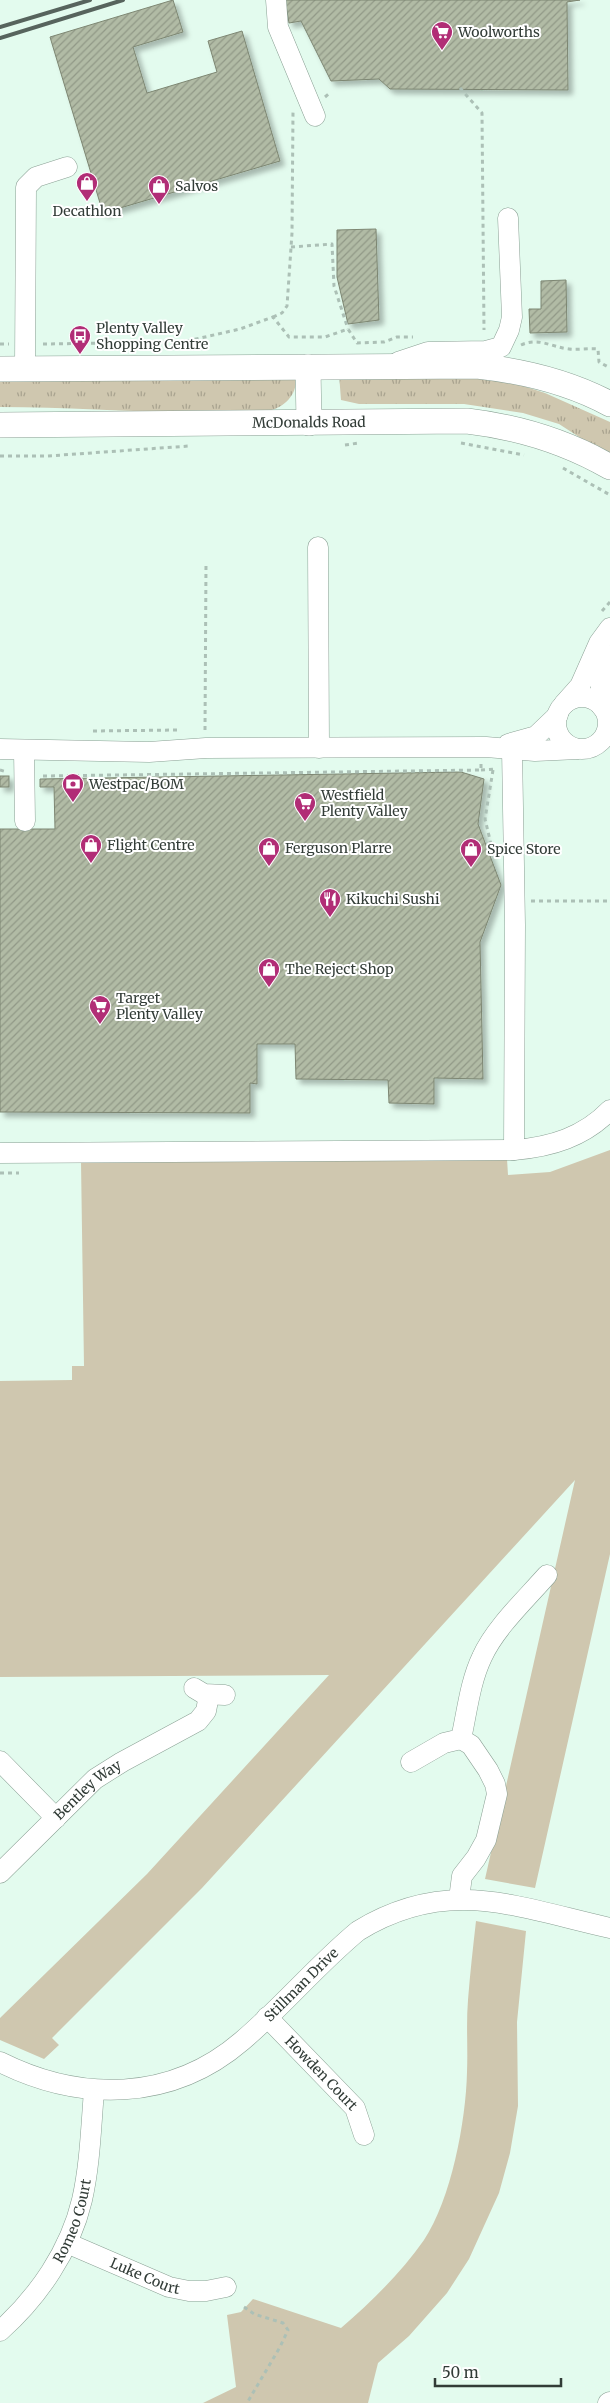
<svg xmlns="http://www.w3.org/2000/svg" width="610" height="2403" font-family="Merriweather,serif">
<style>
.grass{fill:url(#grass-tufts)}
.green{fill:#cfc7af}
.building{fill:url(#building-hatch);stroke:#7d8672;filter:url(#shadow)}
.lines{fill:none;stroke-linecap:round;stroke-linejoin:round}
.minor-casing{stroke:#8aa094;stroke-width:21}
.major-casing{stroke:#8aa094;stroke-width:26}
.path{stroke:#acc0b6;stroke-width:3;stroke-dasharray:4 4;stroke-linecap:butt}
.minor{stroke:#fff;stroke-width:20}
.major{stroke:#fff;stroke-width:25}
.rail{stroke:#57645d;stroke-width:4}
.labels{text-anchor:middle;stroke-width:4;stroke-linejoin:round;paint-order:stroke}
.poi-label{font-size:14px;fill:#323c37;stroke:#fff;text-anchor:start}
.street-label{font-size:14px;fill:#323c37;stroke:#fff}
</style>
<defs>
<pattern id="grass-tufts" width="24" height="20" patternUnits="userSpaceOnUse" patternTransform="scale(1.25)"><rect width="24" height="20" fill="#cfc7af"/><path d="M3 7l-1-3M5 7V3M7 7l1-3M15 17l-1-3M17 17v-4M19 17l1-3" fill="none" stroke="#a9a38f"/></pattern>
<pattern id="building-hatch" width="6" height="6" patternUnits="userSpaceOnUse" patternTransform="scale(1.25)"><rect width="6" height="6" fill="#b1bba5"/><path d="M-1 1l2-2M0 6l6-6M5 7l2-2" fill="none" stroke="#919987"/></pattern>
<filter id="shadow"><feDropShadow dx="4.5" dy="4.5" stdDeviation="2.5" flood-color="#0004"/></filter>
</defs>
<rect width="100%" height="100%" fill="#e3fbee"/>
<g class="grass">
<polygon points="451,373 520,385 545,393 610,422 610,457 559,424 523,413 464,404 359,404 341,400 339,374"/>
<path d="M0 377H295C299 394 283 409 267 411 248 414 226 412 206 412 137 413 69 407 0 407Z"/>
</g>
<g class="green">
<polygon points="610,1150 610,1554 535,1888 485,1879 575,1480 202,1888 52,2038 59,2045 44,2059 0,2040 0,2018 147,1874 329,1675 0,1677 0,1381 72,1380 72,1366 84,1366 81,1162 507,1159 508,1175 550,1172"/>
<path d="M476 1921 526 1931 517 2022 518 2106 510 2153 499 2193 469 2259 447 2293 409 2336 378 2363 368 2403H203L236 2387 227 2315 241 2312 253 2299 341 2328C371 2302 401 2273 424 2240 451 2200 466 2121 467 2072 468 2048 466 2024 468 2000 470 1974 473 1947 476 1921Z"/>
</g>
<g class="building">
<polygon points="173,0 183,32 133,47 147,93 217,72 208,41 242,31 280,161 103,213 50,37"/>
<polygon points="285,0 580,0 567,2 568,90 390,89 379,79 331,81 301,21 289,23"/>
<polygon points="376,229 379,320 348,324 337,277 337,230"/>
<polygon points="566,280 567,332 530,333 529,309 541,309 541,281"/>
<polygon points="461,772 484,779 478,824 501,885 480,942 483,1079 434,1078 434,1104 389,1103 388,1080 296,1079 295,1044 257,1044 257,1084 250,1083 250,1113 0,1112 0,829 55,829 54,787 40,787 40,779"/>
<rect x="0" y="776" width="9" height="11"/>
</g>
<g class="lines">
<g class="minor-casing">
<g id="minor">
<polyline points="276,0 278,27 315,116"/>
<polyline points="398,362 428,352 486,351 501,347 509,330 512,317 508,218"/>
<polyline points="25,369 26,187 36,177 67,167"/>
<polyline points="318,547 319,748"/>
<circle cx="582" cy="723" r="26"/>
<polyline points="564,704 580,686 599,643 610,628"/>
<path d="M602 707C600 688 599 671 610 655"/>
<polyline points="508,744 536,736 558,715"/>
<polyline points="0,749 149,752 206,748 486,747 535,751 578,749"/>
<polyline points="512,749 515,925 514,1150"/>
<polyline points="24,750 25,821"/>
<path d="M0 1153 514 1150C551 1147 584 1137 610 1110"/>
<polyline points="194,1688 204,1694 225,1695"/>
<polyline points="0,1761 56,1818"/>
<path d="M411 1762 444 1743 461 1739C467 1712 470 1682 482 1657 495 1628 526 1599 547 1575"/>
<path id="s1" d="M0 1873 95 1779 122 1762 198 1721 206 1711 209 1695"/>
<polyline points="459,1899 462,1876 476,1858 486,1840 497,1794 495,1784 488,1770 471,1745 461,1739"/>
<path id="s2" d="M267 2017 355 2108 364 2135"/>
<path id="s3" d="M0 2062C80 2102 171 2102 242 2041 282 2007 317 1965 358 1931 448 1876 516 1907 610 1928"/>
<path id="s4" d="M67 2243 169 2287 189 2291H206L226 2287"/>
<path id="s5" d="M0 2331C38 2297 70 2251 82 2200 90 2165 91 2127 94 2091"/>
<polyline points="608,2403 610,2402"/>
</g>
</g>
<g class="major-casing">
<g id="major">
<polyline points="308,367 309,423"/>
<path d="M0 369 477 366C523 371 569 382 610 404"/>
<path id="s6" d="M0 425 467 421C518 427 565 441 610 467"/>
</g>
</g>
<g class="path">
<polyline points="460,88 482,113 484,330"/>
<polyline points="325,97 331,92"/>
<polyline points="291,247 332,244 334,286 348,329"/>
<polyline points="273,317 282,313 287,306 292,233 293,112 295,112"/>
<polyline points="0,344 9,344"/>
<polyline points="43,344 183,342 240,329 273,317 289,337 325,337 348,329 357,343 384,342 397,337 413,337"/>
<path d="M521 345C539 337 551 347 569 349 578 350 588 348 598 349L599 362 610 368"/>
<polyline points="461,443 524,455"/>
<polyline points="345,445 359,443"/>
<polyline points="0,456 48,456 189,446"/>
<polyline points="563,468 610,495"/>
<polyline points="602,611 610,602"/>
<polyline points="205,730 206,563"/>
<polyline points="93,731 177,730"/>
<polyline points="0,770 7,772"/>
<polyline points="481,770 495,769"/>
<polyline points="493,770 485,819 494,857"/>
<polyline points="43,776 481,770 481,764"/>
<polyline points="531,901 610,901"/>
<polyline points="0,1173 19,1173"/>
<polyline points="244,2307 254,2314 283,2323 288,2330 280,2347 247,2403"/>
</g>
<use href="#minor" class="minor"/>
<use href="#major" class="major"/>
<g class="rail">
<polyline points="0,27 90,0"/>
<polyline points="0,38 123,0"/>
</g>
</g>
<defs>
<g id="supermarket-pin" transform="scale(1.125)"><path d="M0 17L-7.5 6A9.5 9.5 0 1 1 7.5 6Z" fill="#b12d76" stroke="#fff"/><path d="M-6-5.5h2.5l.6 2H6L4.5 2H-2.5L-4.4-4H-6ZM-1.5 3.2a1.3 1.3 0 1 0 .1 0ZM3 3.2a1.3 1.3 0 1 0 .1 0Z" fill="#fff"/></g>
<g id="shop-pin" transform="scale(1.125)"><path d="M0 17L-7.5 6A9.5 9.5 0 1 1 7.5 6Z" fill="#b12d76" stroke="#fff"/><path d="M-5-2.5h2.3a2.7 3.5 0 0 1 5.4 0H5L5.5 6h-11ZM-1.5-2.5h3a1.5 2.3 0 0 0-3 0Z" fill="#fff"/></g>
<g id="bus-pin" transform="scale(1.125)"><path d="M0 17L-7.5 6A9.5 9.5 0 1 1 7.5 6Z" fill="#b12d76" stroke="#fff"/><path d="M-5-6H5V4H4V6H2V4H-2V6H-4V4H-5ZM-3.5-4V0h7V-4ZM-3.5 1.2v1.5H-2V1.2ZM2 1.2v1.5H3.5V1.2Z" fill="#fff"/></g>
<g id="bank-pin" transform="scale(1.125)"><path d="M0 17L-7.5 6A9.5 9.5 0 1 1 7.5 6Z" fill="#b12d76" stroke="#fff"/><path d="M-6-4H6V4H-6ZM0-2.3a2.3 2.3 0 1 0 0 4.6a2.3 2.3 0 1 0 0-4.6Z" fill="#fff"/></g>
<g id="restaurant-pin" transform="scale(1.125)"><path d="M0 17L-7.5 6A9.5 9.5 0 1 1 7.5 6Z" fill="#b12d76" stroke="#fff"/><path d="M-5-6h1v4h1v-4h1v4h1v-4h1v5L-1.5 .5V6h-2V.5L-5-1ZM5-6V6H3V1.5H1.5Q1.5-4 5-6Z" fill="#fff"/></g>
</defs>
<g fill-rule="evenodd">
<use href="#supermarket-pin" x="442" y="32"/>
<use href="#shop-pin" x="87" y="183"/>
<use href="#shop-pin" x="159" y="186"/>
<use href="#bus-pin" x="80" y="336"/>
<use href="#bank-pin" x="73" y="784"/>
<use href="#supermarket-pin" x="305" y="803"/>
<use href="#shop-pin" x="91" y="845"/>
<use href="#shop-pin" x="269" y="848"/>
<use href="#shop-pin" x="471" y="849"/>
<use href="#restaurant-pin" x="330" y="899"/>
<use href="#shop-pin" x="269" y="969"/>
<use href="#supermarket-pin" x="100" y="1006"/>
</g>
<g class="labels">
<g class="poi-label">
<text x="458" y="37">Woolworths</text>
<text x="175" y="191">Salvos</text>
<text x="87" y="216" text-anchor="middle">Decathlon</text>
<text x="96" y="333">Plenty Valley<tspan x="96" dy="16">Shopping Centre</tspan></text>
<text x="89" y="789">Westpac/BOM</text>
<text x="321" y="800">Westfield<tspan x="321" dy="16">Plenty Valley</tspan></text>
<text x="107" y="850">Flight Centre</text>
<text x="285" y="853">Ferguson Plarre</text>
<text x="487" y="854">Spice Store</text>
<text x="346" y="904">Kikuchi Sushi</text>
<text x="285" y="974">The Reject Shop</text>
<text x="116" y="1003">Target<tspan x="116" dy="16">Plenty Valley</tspan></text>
</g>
<g class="street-label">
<text dy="5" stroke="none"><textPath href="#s6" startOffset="309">McDonalds Road</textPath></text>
<text dy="5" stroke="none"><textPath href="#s1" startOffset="121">Bentley Way</textPath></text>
<text dy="5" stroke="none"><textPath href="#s3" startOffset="340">Stillman Drive</textPath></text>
<text dy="5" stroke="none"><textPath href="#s2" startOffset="78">Howden Court</textPath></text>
<text dy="5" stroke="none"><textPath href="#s5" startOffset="134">Romeo Court</textPath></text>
<text dy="5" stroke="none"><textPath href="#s4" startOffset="85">Luke Court</textPath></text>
</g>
</g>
<path d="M435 2378v8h126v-8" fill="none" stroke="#323c37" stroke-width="2.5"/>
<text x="442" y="2378" font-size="15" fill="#323c37" stroke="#ffffff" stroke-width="4" paint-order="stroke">50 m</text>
</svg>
